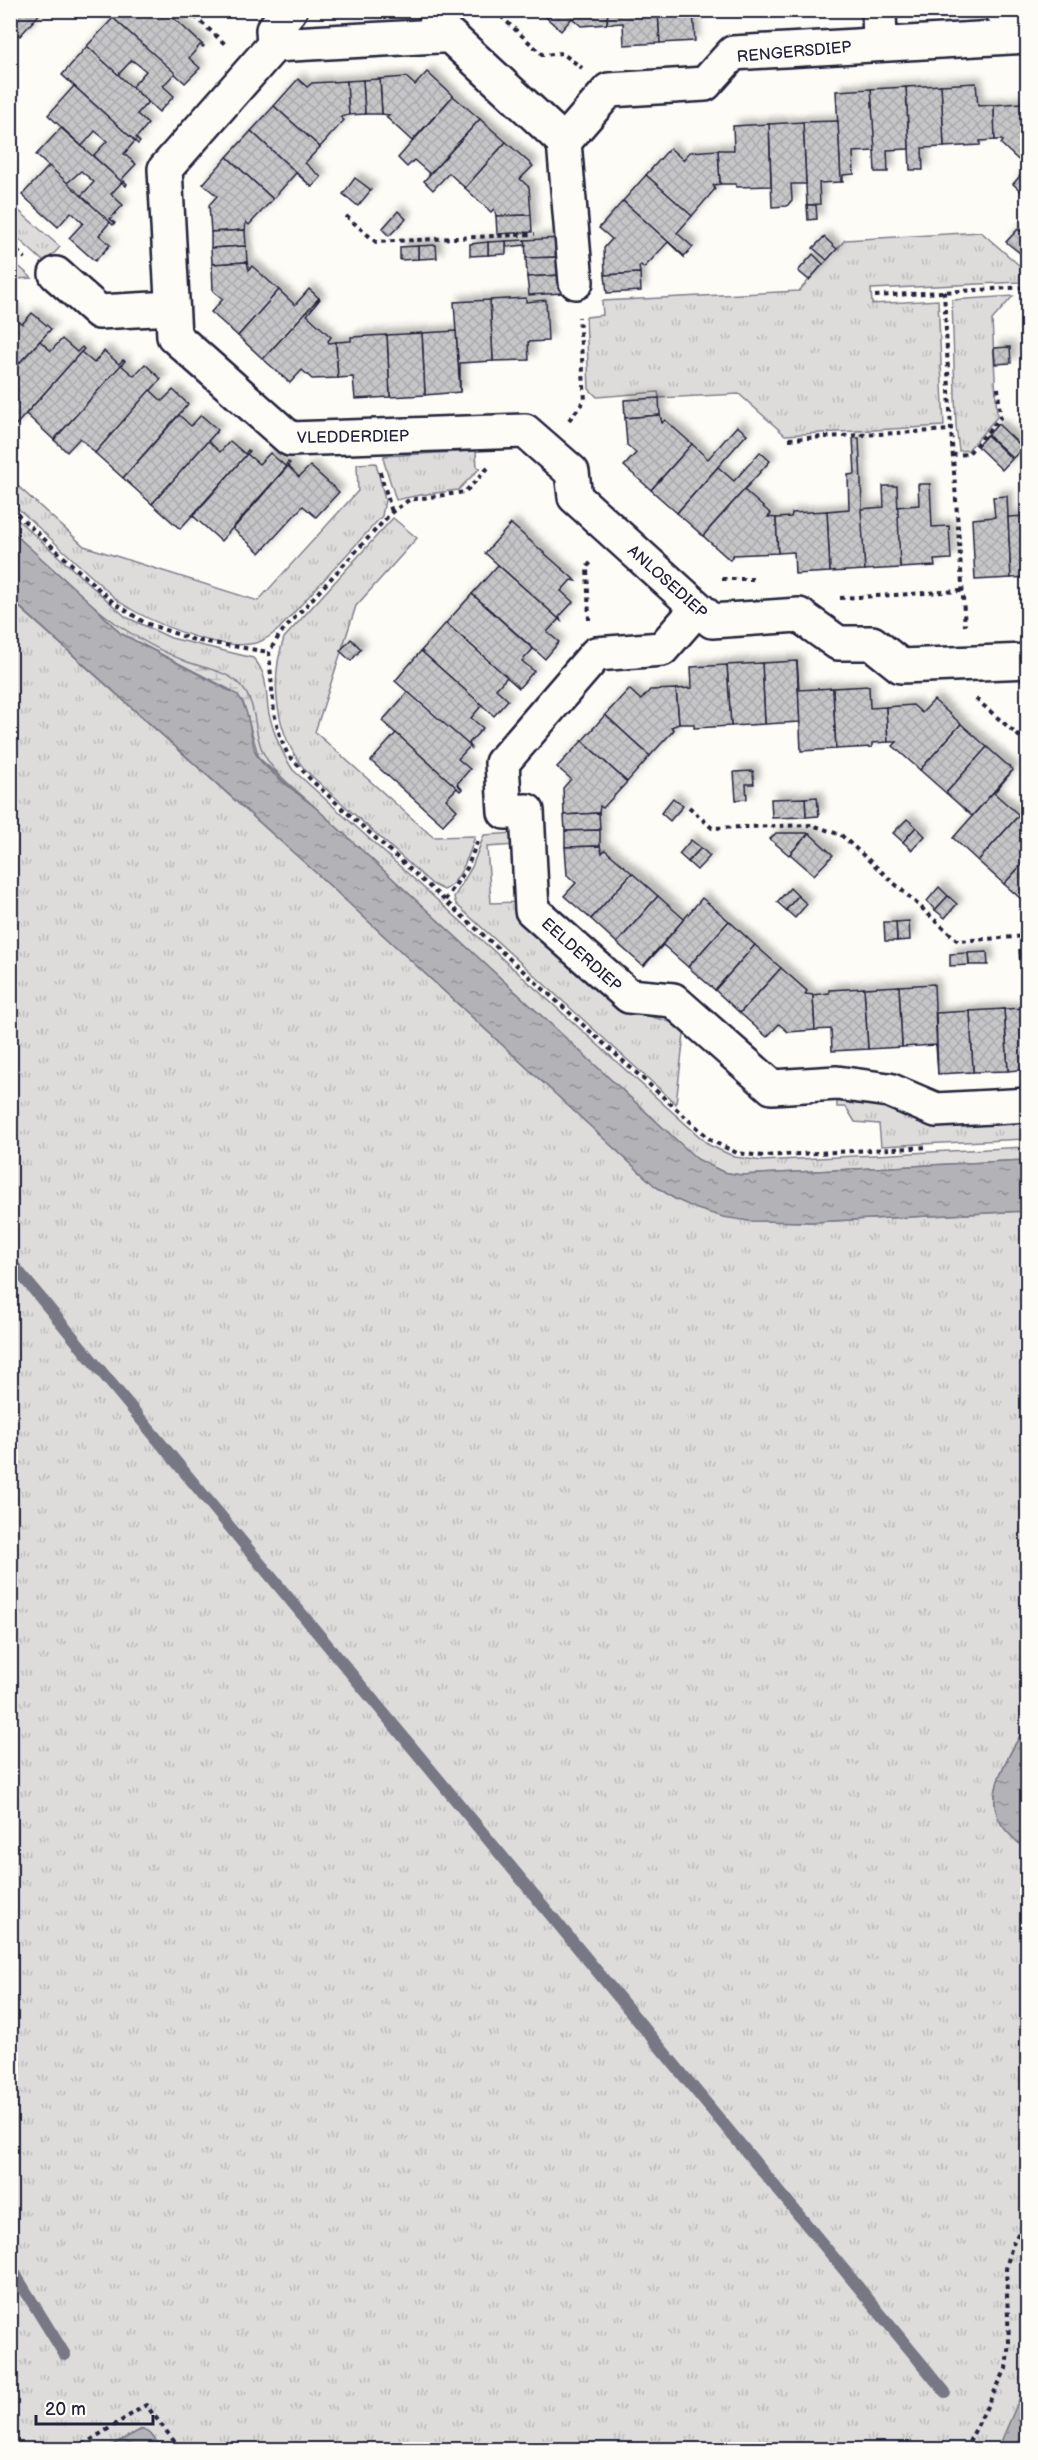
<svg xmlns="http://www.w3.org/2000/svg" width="1038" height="2460" font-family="'Balsamiq Sans',sans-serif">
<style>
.grass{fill:url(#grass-tufts);stroke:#807f8b;stroke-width:1.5}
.wetland{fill:url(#wetland-marsh);stroke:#807f8b;stroke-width:1.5}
.water{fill:url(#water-ripples);stroke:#787885;stroke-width:1.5}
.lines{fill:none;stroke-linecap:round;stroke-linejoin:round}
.stream{stroke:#787885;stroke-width:12}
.building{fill:url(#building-cross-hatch);stroke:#22223b;stroke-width:1.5;filter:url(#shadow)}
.street-casing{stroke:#22223b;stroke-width:38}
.path{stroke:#22223b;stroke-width:4;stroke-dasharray:4.5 4.5;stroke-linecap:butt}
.street{stroke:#fdfcf7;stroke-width:33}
.labels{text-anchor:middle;stroke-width:4.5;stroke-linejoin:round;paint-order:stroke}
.street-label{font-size:16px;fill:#22223b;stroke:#fdfcf7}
</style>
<defs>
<pattern id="grass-tufts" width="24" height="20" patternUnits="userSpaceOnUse" patternTransform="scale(1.5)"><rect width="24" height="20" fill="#dddcdb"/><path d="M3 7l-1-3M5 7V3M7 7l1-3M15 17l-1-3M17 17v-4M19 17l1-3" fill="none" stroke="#bdbcbd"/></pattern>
<pattern id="wetland-marsh" width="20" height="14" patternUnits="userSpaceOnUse" patternTransform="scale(1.5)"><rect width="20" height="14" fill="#dddcdb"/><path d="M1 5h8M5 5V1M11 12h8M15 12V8" fill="none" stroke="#bdbcbd"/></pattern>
<pattern id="water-ripples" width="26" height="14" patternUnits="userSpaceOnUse" patternTransform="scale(1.5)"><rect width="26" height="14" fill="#b2b2b7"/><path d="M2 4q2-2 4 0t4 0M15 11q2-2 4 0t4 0" fill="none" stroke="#909096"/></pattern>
<pattern id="building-cross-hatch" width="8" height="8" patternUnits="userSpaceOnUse" patternTransform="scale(1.5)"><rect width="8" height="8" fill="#c6c6c8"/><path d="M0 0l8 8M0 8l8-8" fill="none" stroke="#aaaaad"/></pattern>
<filter id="shadow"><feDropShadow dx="5.5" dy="-5.5" stdDeviation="3" flood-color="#0004"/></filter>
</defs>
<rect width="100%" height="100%" fill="#fdfcf7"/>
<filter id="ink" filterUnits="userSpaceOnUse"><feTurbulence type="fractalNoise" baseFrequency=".0167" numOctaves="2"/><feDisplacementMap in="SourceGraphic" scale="12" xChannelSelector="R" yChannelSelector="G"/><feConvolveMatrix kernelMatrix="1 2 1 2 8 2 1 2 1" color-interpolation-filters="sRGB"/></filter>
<g filter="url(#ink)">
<g class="grass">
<polygon points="10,203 60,247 45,263 11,232"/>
<polygon points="981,232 1020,266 1021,282 871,289 872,304 938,300 944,426 785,435 739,394 659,398 658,392 597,397 589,389 586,317 603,315 602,301 799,291 845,240"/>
<polygon points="14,262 32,278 15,279 11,285 11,263"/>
<polygon points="1013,296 992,320 997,417 968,450 959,451 956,426 952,300"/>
<polygon points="476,451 477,467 480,468 458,490 420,495 396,500 384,462 384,456"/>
<path d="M376 463 385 500 382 516 279 629C273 634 267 639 259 642 222 654 149 622 118 601L11 502V480L84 546 258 601 358 491 357 464Z"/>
<path d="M10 513 126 617 171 638 253 658C269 674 265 694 269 714 274 735 281 752 293 770L709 1145 735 1157 762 1161 1027 1147V1160L741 1175 723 1172 697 1159 316 808 264 764 204 677 120 633 95 607 11 531Z"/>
<path d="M393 518 417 538 356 606 315 732 433 837 475 836C471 851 459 884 444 890L432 884 306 771C276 735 269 682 284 638Z"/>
<path d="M10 599 315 872 655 1186 675 1199 749 1221 813 1222 1027 1211V1724C1015 1746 988 1785 996 1811 1001 1827 1016 1840 1027 1851L1028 2252 1024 2270 1028 2302V2381L998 2449 163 2450 149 2432 142 2429 105 2449H11Z"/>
<polygon points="516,833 516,845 487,847 491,903 519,902 628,1010 670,1022 684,1034 676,1104 456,904 454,897 472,867 484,835"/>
<polygon points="837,1095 936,1120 1027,1115 1027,1139 881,1146 879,1124 855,1122 846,1107 837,1107"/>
</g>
<path class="wetland" d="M95 607C123 631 151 647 185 661 202 668 225 670 239 684 259 703 252 730 263 752 273 774 298 791 316 808L259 758 243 702 229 689 120 633Z"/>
<g class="water">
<path d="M11 531 95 607 120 633 238 695C251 713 249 734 256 754 261 767 303 797 316 808L697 1159 723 1172 741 1175 1027 1160V1211L813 1222 749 1221 723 1217 697 1209 675 1199 655 1186 315 872 11 599Z"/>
<path d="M1027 1724V1851C1020 1844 1011 1837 1004 1828 979 1795 1011 1753 1027 1724Z"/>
<polygon points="1027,2381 1027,2449 998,2449"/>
<polygon points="142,2429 149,2432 163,2449 146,2449 141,2447 137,2449 105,2449"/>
</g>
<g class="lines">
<g class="stream">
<polyline points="10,1261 945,2392"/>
<polyline points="10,2266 65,2355"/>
</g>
</g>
<g class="building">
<polygon points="13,10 43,10 20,36 10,28 10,13"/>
<polygon points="119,10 165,10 204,46 203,47 200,45 189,58 200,68 185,83 113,18"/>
<polygon points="538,10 608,10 607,24 581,26 572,18 561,31"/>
<polygon points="608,10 658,10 660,43 624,45 623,23 607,24"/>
<polygon points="658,10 693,10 695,41 660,43"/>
<polygon points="113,18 175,73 163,86 174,96 159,112 132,87 146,71 132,60 118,75 87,46"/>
<polygon points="87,46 148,102 137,114 148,124 136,138 140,142 138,144 62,75"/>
<polygon points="427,72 453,96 412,141 386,117 389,115 382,114 380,79 406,77 415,85"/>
<polygon points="298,79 307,87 312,83 347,81 349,115 340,117 344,120 320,147 274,106"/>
<polygon points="380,79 382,114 365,114 363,80"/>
<polygon points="363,80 365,114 349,115 347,81"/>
<polygon points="976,83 978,106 994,105 995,140 980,141 980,145 944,147 941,85"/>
<polygon points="941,85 944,147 922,148 923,170 910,170 906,87"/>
<polygon points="74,86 135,141 124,154 136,164 122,179 127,184 126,186 93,156 107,141 95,131 82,146 48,115"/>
<polygon points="906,87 909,149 887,150 888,172 875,172 871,89"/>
<polygon points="871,89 875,151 853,152 854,174 843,175 843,182 841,182 836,91"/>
<polygon points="453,96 480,119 430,174 414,160 407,167 398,158"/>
<polygon points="1021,103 1028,109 1027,168 1001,144 1003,141 1001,140 995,140 994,105"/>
<polygon points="274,106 320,147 305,163 321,177 312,187 251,131"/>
<polygon points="480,119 506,142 465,188 449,173 433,190 424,181"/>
<polygon points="838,121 841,182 819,183 820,204 807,205 803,122"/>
<polygon points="803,122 806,184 791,184 792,200 787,206 772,207 769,124"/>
<polygon points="769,124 771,186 736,187 736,184 720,184 718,150 734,150 733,126"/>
<polygon points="61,128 122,182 111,194 123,205 110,219 115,223 113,225 81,196 94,182 81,171 67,183 36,155"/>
<polygon points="251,131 312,187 296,173 273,199 227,157"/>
<polygon points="506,142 533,166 520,179 529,187 531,215 496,216 495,211 494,209 491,212 465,188"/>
<polygon points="670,148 683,160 690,152 718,150 720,184 713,185 715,189 692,216 646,175"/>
<polygon points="227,157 273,199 249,225 246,222 245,230 211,232 209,205 217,196 203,184"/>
<polygon points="49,166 110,222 99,235 110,245 95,261 69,238 83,223 71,212 58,227 22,195"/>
<polygon points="1027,168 1028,187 1022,192 1013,184"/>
<polygon points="646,175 692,216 677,233 693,247 684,256 623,201"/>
<polygon points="355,178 371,190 358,206 343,194"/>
<polygon points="623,201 684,256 684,257 668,242 644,268 641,265 639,267 640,273 605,275 604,248 612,239 599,228"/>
<polygon points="807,205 816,205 817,219 808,220"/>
<polygon points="398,211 406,219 389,236 382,229"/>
<polygon points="531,215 532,232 497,234 496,216"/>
<polygon points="1018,229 1026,236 1026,248 1021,254 1006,242"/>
<polygon points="245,230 246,246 211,248 211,232"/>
<polygon points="824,237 837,249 827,260 813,248"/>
<polygon points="560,238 561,257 526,258 525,240"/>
<polygon points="525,240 526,245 506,247 506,241"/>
<polygon points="506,241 506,254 488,255 488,242"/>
<polygon points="488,242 488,255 470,256 470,244"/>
<polygon points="436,245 437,258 418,259 418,246"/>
<polygon points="246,246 247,262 212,264 211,248"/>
<polygon points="418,246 418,259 400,260 400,247"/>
<polygon points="813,254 823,264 809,280 798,271"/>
<polygon points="561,257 562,275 527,277 526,258"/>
<polygon points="247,262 249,270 252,266 279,290 238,336 211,312 223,299 213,291 212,264"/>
<polygon points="640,273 641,291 607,293 605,275"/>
<polygon points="562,275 563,293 529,295 527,277"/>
<polygon points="309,289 319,298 263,359 238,336 279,290 295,305"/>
<polygon points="319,298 320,299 307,315 331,337 328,341 329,343 336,342 338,378 312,379 302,370 290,383 263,359"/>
<polygon points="526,298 526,302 546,300 548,341 528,342 529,360 493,361 490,300"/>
<polygon points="490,300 493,361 460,363 460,392 454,302"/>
<polygon points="12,310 16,314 13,317 22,324 32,313 51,329 10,373"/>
<polygon points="456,331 460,392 425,395 422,333"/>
<polygon points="422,333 425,395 390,397 387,335"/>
<polygon points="387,335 390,397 355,399 353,377 338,378 336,342 351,341 351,337"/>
<polygon points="62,339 77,352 82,347 84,349 14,427 10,425 10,373 40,341 51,351"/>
<polygon points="1010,347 1011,363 995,364 994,348"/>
<polygon points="104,351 119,364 123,360 125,361 54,440 26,414 81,352 94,363"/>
<polygon points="145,364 161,379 95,453 80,438 67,452 54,440 121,365 134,376"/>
<polygon points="150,390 162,401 173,390 188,404 123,478 95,453"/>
<polygon points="659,398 660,415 625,418 624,400"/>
<polygon points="179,415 191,426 201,415 218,430 152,504 123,478"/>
<polygon points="660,415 662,423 665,420 692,444 651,490 624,466 636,453 627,445 625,418"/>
<polygon points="998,424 1023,448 1013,458 988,435"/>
<polygon points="737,426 747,434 677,513 651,490 692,444 708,459"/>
<polygon points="987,435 1012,459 1002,470 977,446"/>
<polygon points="853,438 859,438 865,570 830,572 827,511 849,509 848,475 855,474"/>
<polygon points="208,441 220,452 230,441 245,454 248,450 250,451 180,529 152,504"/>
<polygon points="760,452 770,461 703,536 677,513 718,467 734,481"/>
<polygon points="270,453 285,466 288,462 290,463 221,541 193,516 247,454 259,464"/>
<polygon points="288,466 299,477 310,466 339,492 316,517 303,506 260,553 233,529"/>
<polygon points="918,484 930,484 932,527 949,526 951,559 934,560 935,566 900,568 896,507 919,505"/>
<polygon points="883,486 897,486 900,568 865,570 861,509 884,507"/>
<polygon points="744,490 771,514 768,517 776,518 778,553 733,555 730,560 703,536"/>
<polygon points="1007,496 1011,578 975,580 972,519 995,517 993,497"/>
<polygon points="827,511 830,572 795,574 794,552 778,553 776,518 791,517 792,513"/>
<polygon points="1028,516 1028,577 1011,578 1008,517"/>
<polygon points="511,524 576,581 571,580 561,591 573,602 559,617 562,622 485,553"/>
<polygon points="498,565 559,619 547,632 559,642 545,659 472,594"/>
<polygon points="472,594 533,649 522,661 534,671 519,688 446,623"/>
<polygon points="446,623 507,677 496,689 508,700 494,716 421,651"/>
<polygon points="351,639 361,649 351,661 340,651"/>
<polygon points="421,651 482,705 471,718 483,728 469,743 472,749 395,681"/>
<polygon points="797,661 800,722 765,724 762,663"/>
<polygon points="797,661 799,690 833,688 836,749 801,751"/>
<polygon points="762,663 765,724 731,726 727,665"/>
<polygon points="727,665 731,726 694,728 694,724 679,724 676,689 692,688 691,667"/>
<polygon points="869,686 870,708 886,707 888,742 872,743 872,747 836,749 833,688"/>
<polygon points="629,689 641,700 650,690 676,689 679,724 671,727 674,730 650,756 605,715"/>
<polygon points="408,692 470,746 458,759 470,769 457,784 462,789 460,791 382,721"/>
<polygon points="934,700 961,724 920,770 893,746 897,742 888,742 886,707 913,705 922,713"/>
<polygon points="605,715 650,756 627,782 582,741"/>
<polygon points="961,724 987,747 946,793 920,770"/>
<polygon points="396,733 457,788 446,799 457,810 443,825 371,761"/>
<polygon points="582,741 627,782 603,808 600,806 599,813 564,815 563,788 571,779 557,767"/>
<polygon points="987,747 1013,770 972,816 946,793"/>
<polygon points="1013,770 994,793 1019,815 978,861 953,838"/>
<polygon points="753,771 754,784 746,784 747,799 736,800 734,772"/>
<polygon points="817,797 819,816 806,817 805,798"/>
<polygon points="673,798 683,806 670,821 661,813"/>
<polygon points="805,798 806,817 772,818 771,799"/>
<polygon points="599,813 600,830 565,831 564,815"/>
<polygon points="1019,815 1028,822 1028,858 1004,884 978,861"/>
<polygon points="907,819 916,827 903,842 893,833"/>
<polygon points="916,827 925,836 912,850 903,842"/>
<polygon points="600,830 600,846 565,847 565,831"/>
<polygon points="776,833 809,833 789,855 770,839"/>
<polygon points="809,833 833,855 814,875 790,854"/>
<polygon points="691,840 701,848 688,862 679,854"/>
<polygon points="600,846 602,853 605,850 632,873 591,919 564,896 576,883 567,875 565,847"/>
<polygon points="701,848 710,856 697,870 688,862"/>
<polygon points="1028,858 1028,905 1004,884"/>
<polygon points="632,873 658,896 617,943 591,919"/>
<polygon points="939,887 948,896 935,910 927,901"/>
<polygon points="790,888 798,896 786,910 777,902"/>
<polygon points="658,896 684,919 643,966 617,943"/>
<polygon points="798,896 807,904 795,918 786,910"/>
<polygon points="948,896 957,904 945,918 935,910"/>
<polygon points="702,898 729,921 688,967 663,945 644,966"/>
<polygon points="729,921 755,945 715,990 688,967"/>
<polygon points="909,921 910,940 897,941 896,922"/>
<polygon points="884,922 896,922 897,941 885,941"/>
<polygon points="755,945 781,968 740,1013 715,990"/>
<polygon points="1028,949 1028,962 1020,963 1019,950"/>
<polygon points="987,952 988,965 969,965 968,953"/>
<polygon points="968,953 969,965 950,966 950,954"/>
<polygon points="781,968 807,991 805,994 813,995 815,1030 788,1032 779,1024 767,1037 740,1013"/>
<polygon points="934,984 938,1074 936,1045 902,1047 899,986"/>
<polygon points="899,986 902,1047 868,1049 864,988"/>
<polygon points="864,988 868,1049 832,1051 831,1029 815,1030 813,995 829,993 829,990"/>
<polygon points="1028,1008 1028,1069 1008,1071 1004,1009"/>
<polygon points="1004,1009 1008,1071 973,1072 970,1011"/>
<polygon points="970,1011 973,1072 938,1074 936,1013"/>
</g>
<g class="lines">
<g class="street-casing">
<g id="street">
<polyline points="290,10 273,30 274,45 165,169 174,336 290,439 525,431 572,472 575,497 712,621 799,615 838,643 872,643 901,666 1028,661"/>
<polyline points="436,10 438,36 450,36 564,142"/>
<polyline points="879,10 880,44"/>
<polyline points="1002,10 1028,33"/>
<polyline points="274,45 438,36"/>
<polyline points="56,274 99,312 172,308"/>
<polyline points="576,282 564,142 609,90 705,84 733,53 1028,36"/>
<polyline points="697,609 662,649 596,654 502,763 505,812 527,811 532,910 629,996 673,1000 772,1087 837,1083 889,1090 936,1110 1028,1105"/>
</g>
</g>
<g class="path">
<polyline points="188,10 225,44"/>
<polyline points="494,10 543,55 562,53 582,68"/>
<polyline points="346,216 376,242 535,234"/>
<polyline points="10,245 25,258"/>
<polyline points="10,256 19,253"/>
<polyline points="944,291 951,430 965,626"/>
<polyline points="875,296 1028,287"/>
<polyline points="569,420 585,400 579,317"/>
<polyline points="789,439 951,430"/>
<polyline points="952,455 968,454 1000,418 998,387"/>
<polyline points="488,468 465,492 409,500 392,512 280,634 269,652 274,713 280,736 287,753 311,780 712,1141 737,1153 763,1156 928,1147"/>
<polyline points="380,472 392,512"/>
<polyline points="10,508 113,602 145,623 194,640 269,652"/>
<polyline points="722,579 753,579"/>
<polyline points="840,598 962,591"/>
<polyline points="589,620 587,567 593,560"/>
<polyline points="976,699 1028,744"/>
<polyline points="689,807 712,828 812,825 841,835 958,941 1028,936"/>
<polyline points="445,900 467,868 479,837"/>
<polyline points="75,2450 146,2405 181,2450"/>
<polyline points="965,2450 1006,2369 1009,2342 1006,2269 1012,2245 1028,2215"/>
</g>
<use href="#street" class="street"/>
</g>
</g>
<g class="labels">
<g class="street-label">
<text transform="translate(794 51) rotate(-5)" y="6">RENGERSDIEP</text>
<text transform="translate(353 436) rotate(-1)" y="6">VLEDDERDIEP</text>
<text transform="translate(668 581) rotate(42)" y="6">ANLOSEDIEP</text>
<text transform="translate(582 954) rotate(42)" y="6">EELDERDIEP</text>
</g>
</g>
<rect width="1038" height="2460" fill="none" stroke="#fdfcf7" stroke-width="36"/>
<rect x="18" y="18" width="1002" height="2424" fill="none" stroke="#22223b" stroke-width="2" filter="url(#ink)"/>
<path d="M36 2415v9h117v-9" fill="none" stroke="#22223b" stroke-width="3"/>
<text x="45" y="2415" font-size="18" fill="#22223b" stroke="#fdfcf7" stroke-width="4.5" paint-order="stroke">20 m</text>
</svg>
